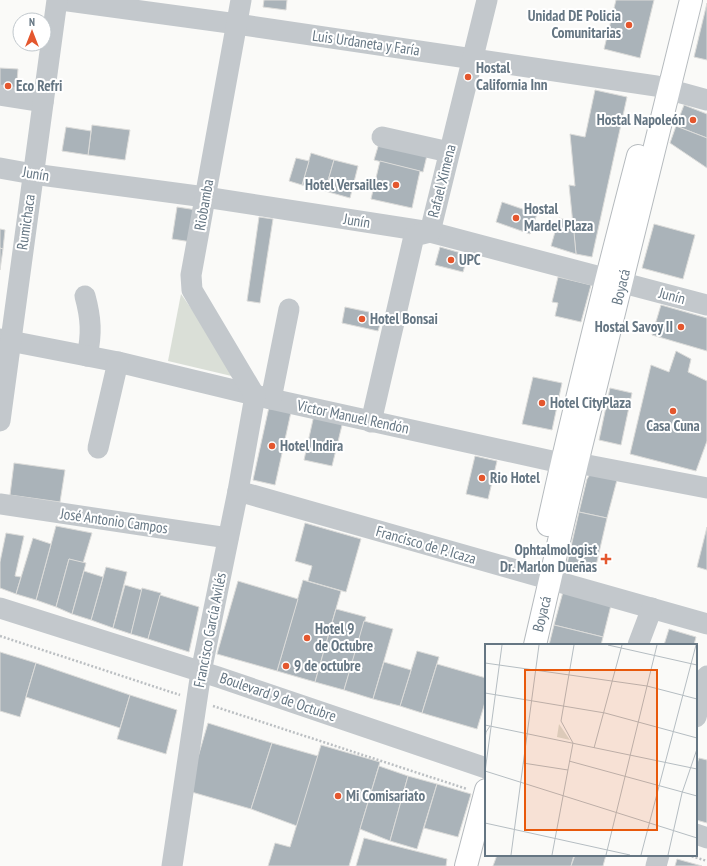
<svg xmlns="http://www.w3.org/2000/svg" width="707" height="866" font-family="'PT Sans Narrow',sans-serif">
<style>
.green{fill:#dadfd7}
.building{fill:#aab3b9;stroke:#dcdcda}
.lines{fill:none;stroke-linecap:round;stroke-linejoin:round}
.major-casing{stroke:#b5babe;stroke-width:24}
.path{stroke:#bbbfc2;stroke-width:2.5;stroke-dasharray:2 2;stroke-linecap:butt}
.minor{stroke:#c3c8cc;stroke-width:21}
.major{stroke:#fff;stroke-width:22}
.poi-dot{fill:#e4572e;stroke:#fff;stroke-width:1.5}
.labels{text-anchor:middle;stroke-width:4;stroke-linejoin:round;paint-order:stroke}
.poi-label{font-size:15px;font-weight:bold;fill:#657683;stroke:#fff;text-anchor:start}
.street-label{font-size:15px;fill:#657683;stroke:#fff}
.inset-road{fill:none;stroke:#b5bdc2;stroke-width:1}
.view{fill:#e8590c;fill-opacity:0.15;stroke:#e8590c;stroke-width:2}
.inset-edge{fill:none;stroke:#657683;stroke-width:2}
</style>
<rect width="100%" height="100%" fill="#fafaf8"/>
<polygon class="green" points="181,294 240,378 168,361"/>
<g class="building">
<polygon points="264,0 287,0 286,10 263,7"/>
<polygon points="616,0 654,0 640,58 604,49"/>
<polygon points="707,3 707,60 694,57"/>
<polygon points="0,68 18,69 15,104 0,102"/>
<polygon points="595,90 627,97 592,257 576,254 569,185 575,186 570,134 585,137"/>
<polygon points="684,105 707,114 707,138 676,126"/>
<polygon points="92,125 130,130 125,160 88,155"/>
<polygon points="676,126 707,138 707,168 670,143"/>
<polygon points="66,127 91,131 88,155 62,151"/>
<polygon points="380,140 428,151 423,172 374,160"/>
<polygon points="311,153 334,160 325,191 302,185"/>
<polygon points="296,158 309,161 302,185 289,181"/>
<polygon points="334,160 358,166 350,198 325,191"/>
<polygon points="380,161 420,171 412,208 371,199"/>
<polygon points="502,202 537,214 530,234 496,222"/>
<polygon points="177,207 197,210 192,242 172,239"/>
<polygon points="259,217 273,219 260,303 247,301"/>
<polygon points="559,218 573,222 576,254 551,246"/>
<polygon points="654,224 695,235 683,279 642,268"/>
<polygon points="0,229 5,230 3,249 0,248"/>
<polygon points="440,247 468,255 463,272 435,265"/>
<polygon points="0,248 3,249 0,270"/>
<polygon points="558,277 591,285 581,322 555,316 558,303 552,302"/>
<polygon points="661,305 707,318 707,351 652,335"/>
<polygon points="345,307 383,315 378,331 342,323"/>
<polygon points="676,351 691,359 688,372 707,381 707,441 696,471 630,454 651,365 669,372"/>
<polygon points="533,377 562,383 552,430 522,424"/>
<polygon points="610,388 632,393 621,445 599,440"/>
<polygon points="269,407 291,412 275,485 253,480"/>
<polygon points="314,415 343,421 332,466 304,460"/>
<polygon points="475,456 497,461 488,499 466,494"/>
<polygon points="14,463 65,470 60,502 10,495"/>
<polygon points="591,473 618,476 607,518 579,512 587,479"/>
<polygon points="579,512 607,518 595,570 567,564"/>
<polygon points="305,523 361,539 346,592 308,581 312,566 295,561"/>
<polygon points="56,526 92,533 83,563 69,559 56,607 36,600"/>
<polygon points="707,527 707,570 697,567"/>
<polygon points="6,533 24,536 15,576 21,577 16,594 0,588 0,562"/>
<polygon points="33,538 51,544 36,600 16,594"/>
<polygon points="69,559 86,563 72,614 56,607"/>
<polygon points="106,567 127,572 113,628 91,620"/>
<polygon points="84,571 103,577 91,620 72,614"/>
<polygon points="303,580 341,591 315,682 277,671"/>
<polygon points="238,581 298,599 277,671 217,654"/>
<polygon points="125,585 142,590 131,634 113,628"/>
<polygon points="142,588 161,593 148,639 131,634"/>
<polygon points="563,592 611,605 603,637 554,625"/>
<polygon points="160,595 199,607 189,652 148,639"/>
<polygon points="336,609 366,617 344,690 315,682"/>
<polygon points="364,621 393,629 373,699 344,690"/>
<polygon points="554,625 603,637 601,645 549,645"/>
<polygon points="669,629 696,637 694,645 664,645"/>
<polygon points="417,651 439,657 422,713 400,706"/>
<polygon points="0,652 36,663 20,717 0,711"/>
<polygon points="384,662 411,670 400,706 373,699"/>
<polygon points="36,663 130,695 120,728 26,697"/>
<polygon points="437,664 486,678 486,699 477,729 422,713"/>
<polygon points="130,695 177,710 166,754 117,739"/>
<polygon points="208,723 272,743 251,809 188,791"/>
<polygon points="272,743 318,756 297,826 251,809"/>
<polygon points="321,745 380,762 349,866 268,866 275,843 290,847"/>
<polygon points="699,758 707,760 707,823 696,820 696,766"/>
<polygon points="379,766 408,776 390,841 360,829"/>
<polygon points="408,776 437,784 417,849 390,841"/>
<polygon points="437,784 471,794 458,837 424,828"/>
<polygon points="364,838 447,859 446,866 356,866"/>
<polygon points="497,855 574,855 571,866 493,866"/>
<polygon points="575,855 606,855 603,866 571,866"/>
<polygon points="677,859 702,866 675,866"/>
</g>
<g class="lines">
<g class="major-casing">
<g id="major">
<path d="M548 525C575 401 606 279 638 156"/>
<polyline points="535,645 577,463 691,0"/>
<polyline points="466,866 486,790"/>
</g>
</g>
<g class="path">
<polyline points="0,636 180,695"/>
<polyline points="213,706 467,789"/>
<polyline points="688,855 707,861"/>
</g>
<g class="minor">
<polyline points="61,0 237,24 656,86 707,100"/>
<polyline points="0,95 43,102"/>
<polyline points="382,137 449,152"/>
<polyline points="0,168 33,174 205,197 430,232 707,305"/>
<path d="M85 296C91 318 92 334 87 356"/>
<polyline points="0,339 118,362 271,399 561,463 577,463 707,488"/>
<polyline points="271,399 289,309"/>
<polyline points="0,421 57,0"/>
<polyline points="371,422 414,236 430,232 487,0"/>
<polyline points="98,448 118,362"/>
<polyline points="238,491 707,624"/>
<polyline points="0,504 228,538"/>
<polyline points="0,608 218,677 486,768"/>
<polyline points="638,645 652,608"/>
<polyline points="696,717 707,676"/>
<polyline points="696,834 707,838"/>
<polyline points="172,866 201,672 238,491 255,396 192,290 191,275 241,0"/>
<polyline points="656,866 659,855"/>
</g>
<use href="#major" class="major"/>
</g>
<g class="poi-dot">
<circle cx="629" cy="25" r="4"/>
<circle cx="468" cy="77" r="4"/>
<circle cx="8" cy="86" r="4"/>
<circle cx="693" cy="120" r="4"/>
<circle cx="396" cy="185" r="4"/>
<circle cx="516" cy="218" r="4"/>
<circle cx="451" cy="260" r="4"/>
<circle cx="362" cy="319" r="4"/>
<circle cx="681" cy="327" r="4"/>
<circle cx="542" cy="403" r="4"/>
<circle cx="673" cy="411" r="4"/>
<circle cx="272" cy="446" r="4"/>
<circle cx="482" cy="478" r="4"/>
<path d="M604 553h4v4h4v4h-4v4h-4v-4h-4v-4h4z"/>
<circle cx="307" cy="638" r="4"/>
<circle cx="286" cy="666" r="4"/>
<circle cx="338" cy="796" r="4"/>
</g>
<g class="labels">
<g class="poi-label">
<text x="621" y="21" text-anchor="end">Unidad DE Policia<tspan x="621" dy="17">Comunitarias</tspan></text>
<text x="476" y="73">Hostal<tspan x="476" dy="17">California Inn</tspan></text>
<text x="16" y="91">Eco Refri</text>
<text x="685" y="125" text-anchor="end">Hostal Napoleón</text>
<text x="388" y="190" text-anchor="end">Hotel Versailles</text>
<text x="524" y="214">Hostal<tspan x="524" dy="17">Mardel Plaza</tspan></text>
<text x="459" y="265">UPC</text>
<text x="370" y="324">Hotel Bonsai</text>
<text x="673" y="332" text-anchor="end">Hostal Savoy II</text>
<text x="550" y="408">Hotel CityPlaza</text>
<text x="673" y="431" text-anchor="middle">Casa Cuna</text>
<text x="280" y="451">Hotel Indira</text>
<text x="490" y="483">Rio Hotel</text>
<text x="597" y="555" text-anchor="end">Ophtalmologist<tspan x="597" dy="17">Dr. Marlon Dueñas</tspan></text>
<text x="315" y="634">Hotel 9<tspan x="315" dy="17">de Octubre</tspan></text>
<text x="294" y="671">9 de octubre</text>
<text x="346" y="801">Mi Comisariato</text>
</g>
<g class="street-label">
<text transform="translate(366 43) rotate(8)" y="5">Luis Urdaneta y Faría</text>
<text transform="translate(36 174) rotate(9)" y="5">Junín</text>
<text transform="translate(442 181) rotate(-76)" y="5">Rafael Ximena</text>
<text transform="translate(204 205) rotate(-80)" y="5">Riobamba</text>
<text transform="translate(357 221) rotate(9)" y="5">Junín</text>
<text transform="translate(26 222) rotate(-82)" y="5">Rumichaca</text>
<text transform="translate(621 287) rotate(-76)" y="5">Boyacá</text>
<text transform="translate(672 296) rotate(15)" y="5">Junín</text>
<text transform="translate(353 417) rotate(12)" y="5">Victor Manuel Rendón</text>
<text transform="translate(114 521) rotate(8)" y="5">José Antonio Campos</text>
<text transform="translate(426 545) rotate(16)" y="5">Francisco de P. Icaza</text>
<text transform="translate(542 614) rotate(-76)" y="5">Boyacá</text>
<text transform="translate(210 630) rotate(-79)" y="5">Francisco García Avilés</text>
<text transform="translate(278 697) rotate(19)" y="5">Boulevard 9 de Octubre</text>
</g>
</g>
<g transform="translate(485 644)">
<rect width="212" height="212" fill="#fafaf8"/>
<path d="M74 80 85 96 72 93Z" fill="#dadfd7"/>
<path class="inset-road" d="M123 1 212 21M0 19 162 42 212 55M0 49 120 69 212 94M0 81 212 125M0 95 1 88 5 82M109 104 137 1M84 117 212 152M38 119 83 126M0 127 212 194M0 128 17 1M0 179 145 211M26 211 54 1M67 211 88 99 76 77 89 1M121 211 172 1M156 211 211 1M183 211 197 149 212 105"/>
<path class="view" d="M40 26H172V186H40Z"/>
<rect width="212" height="212" class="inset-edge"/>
</g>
<g transform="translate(32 32)"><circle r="19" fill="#ffffff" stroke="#c1c8cd"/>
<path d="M0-3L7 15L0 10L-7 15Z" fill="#e4572e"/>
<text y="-6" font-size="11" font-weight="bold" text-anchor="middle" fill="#657683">N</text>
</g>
</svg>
